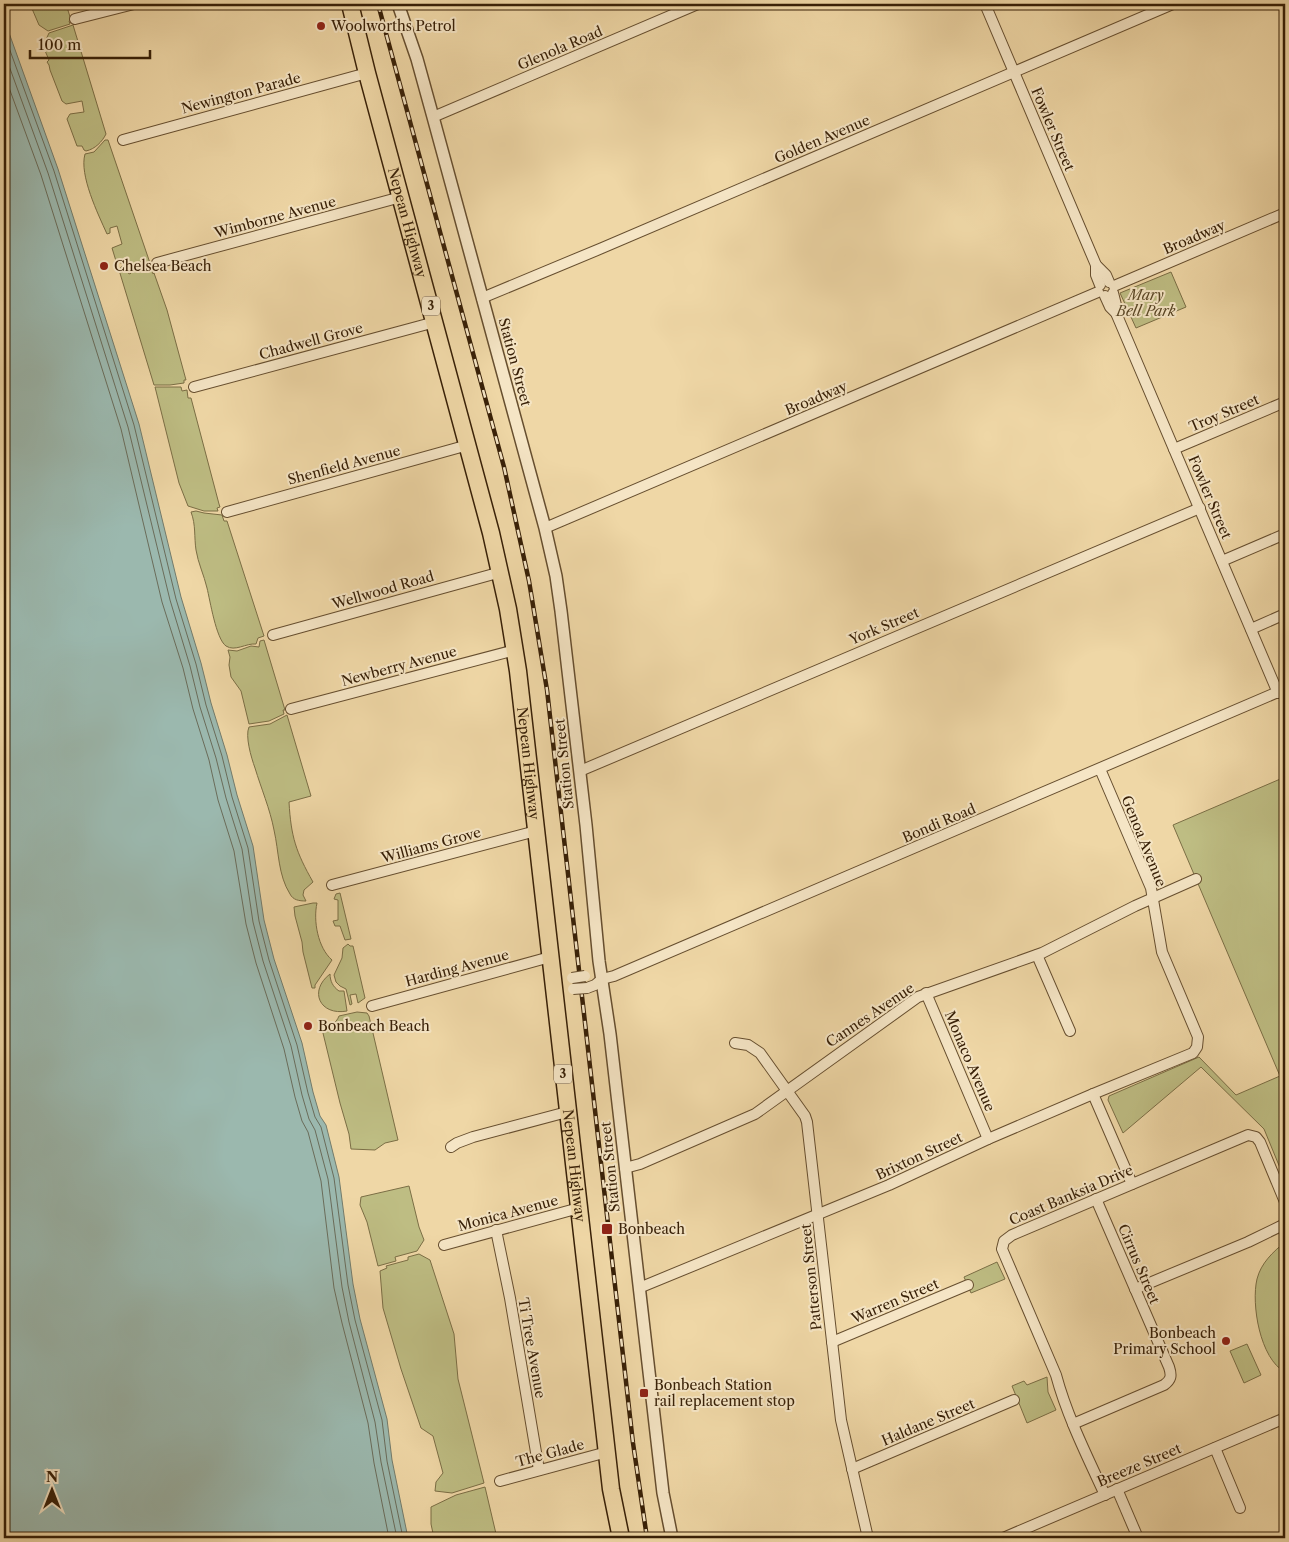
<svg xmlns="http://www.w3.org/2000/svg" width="1289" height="1542" font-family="'Libre Caslon Text',serif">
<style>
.green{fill:#bebd83;stroke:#7b6e45}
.water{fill:#9bb8ae;stroke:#737b6b}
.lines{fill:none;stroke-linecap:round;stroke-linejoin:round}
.shore{stroke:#6a6c5a;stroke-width:1}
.minor-casing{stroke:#664e2f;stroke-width:12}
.tertiary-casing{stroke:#664e2f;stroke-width:14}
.trunk-casing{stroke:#382007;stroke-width:19}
.minor{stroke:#f5e5c5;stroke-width:10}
.tertiary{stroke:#f5e5c5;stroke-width:11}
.trunk{stroke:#efd7a6;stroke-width:16}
.rail-casing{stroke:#382007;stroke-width:4.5}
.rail{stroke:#f5e5c5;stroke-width:2.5;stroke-dasharray:8;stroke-linecap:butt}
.minor-bridge-casing{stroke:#664e2f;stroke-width:12;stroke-linecap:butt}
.minor-bridge{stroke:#f5e5c5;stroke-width:10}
.poi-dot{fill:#8f2418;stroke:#f5e5c5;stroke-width:2}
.labels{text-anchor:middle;stroke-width:4;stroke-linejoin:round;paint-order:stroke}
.shield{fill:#f5e5c5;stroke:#715b40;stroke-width:1}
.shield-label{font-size:12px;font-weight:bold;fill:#382007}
.poi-label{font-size:14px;fill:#382007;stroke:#f5e5c5;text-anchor:start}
.street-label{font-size:14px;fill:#382007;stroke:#f5e5c5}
.park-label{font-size:14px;font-style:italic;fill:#5a4726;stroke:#f5e5c5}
</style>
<rect width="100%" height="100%" fill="#efd7a6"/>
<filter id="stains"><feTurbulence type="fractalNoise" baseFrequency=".004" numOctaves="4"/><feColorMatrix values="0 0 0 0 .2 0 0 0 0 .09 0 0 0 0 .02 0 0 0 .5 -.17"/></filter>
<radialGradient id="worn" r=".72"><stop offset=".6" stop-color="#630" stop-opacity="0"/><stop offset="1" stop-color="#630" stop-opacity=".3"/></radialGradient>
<g class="green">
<polygon points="30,4 66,4 71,20 69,21 70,24 48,31 39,25"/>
<path d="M73 25 106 134C102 142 95 149 86 151L84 150 82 146H77L67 119 70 114 84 112 82 101 66 104 62 101 50 70 49 65 47 62 49 60 43 46 49 33Z"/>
<path d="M105 140H108L150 263 133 268 116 261 112 248 122 244 117 226 110 228V233L107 234C98 214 79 175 85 154L94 152Z"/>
<polygon points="122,266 128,269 128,273 130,274 132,272 146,268 147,271 152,269 153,274 154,273 167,310 186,380 184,380 184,383 170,385 154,385 119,270"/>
<polygon points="1171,272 1186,307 1136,328 1120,293"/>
<polygon points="155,387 181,387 182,391 187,390 188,398 191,398 219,504 220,507 217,508 218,511 204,511 188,506 179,483"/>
<path d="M196 511 204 513 222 515 224 521H227L264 636 258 638 256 644C246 643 235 652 226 646 216 639 210 600 207 588 204 575 198 563 196 550 194 537 196 525 191 512Z"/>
<polygon points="264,640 285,710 283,710 284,714 269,721 249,724 241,691 231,677 229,665 230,657 228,650 237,651 251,646 259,647 260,641"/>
<path d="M287 715 311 796 289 802C291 837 296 852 313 882L304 890 303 895 306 901C299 901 293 900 290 894 278 875 279 852 274 830 270 809 261 788 255 768 251 757 245 736 249 727L270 724Z"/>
<polygon points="1285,777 1285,1180 1264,1129 1201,1067 1123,1133 1108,1100 1109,1096 1199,1057 1236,1095 1280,1076 1173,825"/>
<polygon points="340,893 351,939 345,940 340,926 335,926 333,921 338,920 338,900 334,899 336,894"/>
<path d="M313 903H317C313 921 318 948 332 960L315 985V988H312L303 952 302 942 295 916 294 907Z"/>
<polygon points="348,944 350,946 353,946 365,998 358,1003 356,994 350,995 352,1004 350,1005 346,989 340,986 336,982 334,975 342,958 343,948"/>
<path d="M330 974C330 981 333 987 339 991H344L347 1011C320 1016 308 991 330 974Z"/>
<path d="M357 1012 367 1013 369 1016 398 1140 385 1143 375 1150 351 1149 349 1134 340 1103 322 1029C330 1026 336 1024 339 1016Z"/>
<polygon points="409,1186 419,1227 424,1240 417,1251 395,1257 396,1261 378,1266 367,1222 360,1205 361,1197"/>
<path d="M1285 1242V1372C1260 1359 1251 1304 1257 1279 1261 1263 1273 1252 1285 1242Z"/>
<polygon points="419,1254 430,1260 454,1334 458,1379 484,1483 452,1493 435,1491 436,1482 443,1473 433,1436 421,1428 401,1369 383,1308 380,1271 387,1268 386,1266 408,1260 408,1257"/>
<polygon points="997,1262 1005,1279 971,1293 964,1277"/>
<polygon points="1247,1344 1261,1375 1244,1383 1230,1351"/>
<polygon points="1047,1377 1048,1392 1056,1410 1027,1423 1012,1386 1024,1381 1027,1385"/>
<polygon points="485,1487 497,1538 434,1538 431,1524 431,1507 456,1495"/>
</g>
<polygon class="water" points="4,19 58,169 139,424 181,597 201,663 211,703 227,755 237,795 253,846 264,920 274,959 302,1043 313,1092 320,1116 326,1125 339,1177 353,1284 360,1319 387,1419 392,1460 408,1538 4,1538"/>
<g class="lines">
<g class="shore">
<polyline points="4,34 54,171 134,425 176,599 196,664 206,705 222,756 232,797 248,848 259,921 269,960 297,1045 308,1093 315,1117 321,1127 334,1178 348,1285 355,1320 382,1420 387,1461 403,1538"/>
<polyline points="4,52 48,173 128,427 170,600 190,666 200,707 216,758 226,798 242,849 253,922 263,961 291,1046 302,1095 309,1119 315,1130 328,1179 342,1287 349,1322 375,1422 381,1462 397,1538"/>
<polyline points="4,74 41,175 121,429 162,602 183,668 193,709 209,760 218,800 234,851 246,924 256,963 284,1049 295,1097 302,1121 308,1132 321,1181 334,1288 342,1323 368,1423 374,1463 389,1538"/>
</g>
<g class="minor-casing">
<g id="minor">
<polyline points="985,4 1096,265 1106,275 1109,282"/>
<polyline points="75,19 134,4"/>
<polyline points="433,117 698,4"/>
<polyline points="123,140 367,73"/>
<polyline points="157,263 401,197"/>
<polyline points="1096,265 1096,275 1100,285"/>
<polyline points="1114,286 1285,213"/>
<polyline points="1113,293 1116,305 1116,313"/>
<polyline points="1105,296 1110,307 1116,313 1278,693"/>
<polyline points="482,298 602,248 1173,4"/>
<polyline points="194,387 435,322"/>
<polyline points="1174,449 1285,402"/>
<polyline points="227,512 468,445"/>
<polyline points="545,528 1098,292"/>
<polyline points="1222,561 1285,534"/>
<polyline points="1251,629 1285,614"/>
<polyline points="273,635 501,572"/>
<polyline points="291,709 515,650"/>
<polyline points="580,771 1200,508"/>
<polyline points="332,885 536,831"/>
<polyline points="1037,955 1070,1031"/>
<polyline points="587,988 595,985 602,979 614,976 1285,689"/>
<polyline points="926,993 988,1139"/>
<polyline points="372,1006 550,957"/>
<polyline points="735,1043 748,1045 760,1053 805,1116 807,1122 841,1420 868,1538"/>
<polyline points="1093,1094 1132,1184"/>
<polyline points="451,1147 457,1143 473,1137 567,1112"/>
<polyline points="625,1168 640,1164 755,1114 918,997 1042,953 1135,906 1196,879"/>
<polyline points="496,1230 510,1298 539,1470"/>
<polyline points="444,1245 579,1208"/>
<polyline points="639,1288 889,1185 988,1139 1093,1094 1193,1053 1197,1047 1198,1037 1162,952 1151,888 1100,769"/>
<polyline points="1135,1289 1248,1242 1285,1224"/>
<polyline points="832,1342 968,1285"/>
<path d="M1073 1424 1164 1385C1171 1380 1172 1376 1169 1367L1096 1199"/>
<polyline points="1215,1448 1240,1508"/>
<polyline points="852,1469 1014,1400"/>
<polyline points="500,1481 607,1452"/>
<polyline points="1117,1489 1138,1538"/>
<path d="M1105 1495C1087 1456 1067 1416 1056 1375L1002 1249 1004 1241 1012 1235 1248 1135 1256 1137 1260 1142 1285 1202"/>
<polyline points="1003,1538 1285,1418"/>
</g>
</g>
<g class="tertiary-casing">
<polyline id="tertiary" points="398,4 417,59 433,117 545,528 556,576 561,611 586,825 599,961 610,1034 663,1493 672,1538"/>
</g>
<g class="trunk-casing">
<g id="trunk">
<path id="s1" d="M350 4 367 73 491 533 508 609 518 671 611 1489 621 1538"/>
</g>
</g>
<use href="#minor" class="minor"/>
<use href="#tertiary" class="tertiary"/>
<use href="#trunk" class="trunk"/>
<g class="rail-casing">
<polyline id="rail" points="378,4 504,467 529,581 547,690 633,1443 647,1538"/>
</g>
<use href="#rail" class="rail"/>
<g class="minor-bridge-casing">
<g id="minor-bridge">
<polyline points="572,978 585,976"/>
<polyline points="573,989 587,988"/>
</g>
</g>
<use href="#minor-bridge" class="minor-bridge"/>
</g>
<g class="poi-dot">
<circle cx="321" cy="26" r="5"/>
<circle cx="104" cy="266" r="5"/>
<circle cx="308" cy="1026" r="5"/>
<rect x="601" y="1223" width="12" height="12" rx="2.5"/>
<circle cx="1226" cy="1341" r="5"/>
<rect x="639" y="1388" width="10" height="10" rx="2.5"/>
</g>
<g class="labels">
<g class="shield">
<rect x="422" y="296.5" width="18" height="19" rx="4"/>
<rect x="554" y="1064.5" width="18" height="19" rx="4"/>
</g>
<g class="shield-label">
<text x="431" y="310">3</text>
<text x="563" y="1078">3</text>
</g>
<g class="poi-label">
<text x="331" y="31">Woolworths Petrol</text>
<text x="114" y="271">Chelsea Beach</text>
<text x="318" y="1031">Bonbeach Beach</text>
<text x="618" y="1234">Bonbeach</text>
<text x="1216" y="1338" text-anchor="end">Bonbeach<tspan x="1216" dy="16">Primary School</tspan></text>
<text x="654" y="1390">Bonbeach Station<tspan x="654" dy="16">rail replacement stop</tspan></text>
</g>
<g class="street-label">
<text transform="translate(560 48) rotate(-23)" y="5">Glenola Road</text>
<text transform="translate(241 93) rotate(-15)" y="5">Newington Parade</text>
<text transform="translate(1053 129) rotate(67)" y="5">Fowler Street</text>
<text transform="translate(822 139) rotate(-23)" y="5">Golden Avenue</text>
<text transform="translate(275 217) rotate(-15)" y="5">Wimborne Avenue</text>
<text dy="5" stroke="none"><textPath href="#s1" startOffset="226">Nepean Highway</textPath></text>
<text transform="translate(1194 237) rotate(-23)" y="5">Broadway</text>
<text transform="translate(311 341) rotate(-15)" y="5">Chadwell Grove</text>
<text transform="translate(515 362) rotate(75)" y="5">Station Street</text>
<text transform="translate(816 398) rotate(-23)" y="5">Broadway</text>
<text transform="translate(1224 413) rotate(-23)" y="5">Troy Street</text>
<text transform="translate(344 465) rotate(-15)" y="5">Shenfield Avenue</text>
<text transform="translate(1210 497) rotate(67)" y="5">Fowler Street</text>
<text transform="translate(383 590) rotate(-16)" y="5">Wellwood Road</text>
<text transform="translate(884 626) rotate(-23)" y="5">York Street</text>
<text transform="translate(399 666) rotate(-15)" y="5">Newberry Avenue</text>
<text dy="5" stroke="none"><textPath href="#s1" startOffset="781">Nepean Highway</textPath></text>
<text transform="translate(564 764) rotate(-96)" y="5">Station Street</text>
<text transform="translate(939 823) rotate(-23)" y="5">Bondi Road</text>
<text transform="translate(1144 841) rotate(68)" y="5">Genoa Avenue</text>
<text transform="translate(431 845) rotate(-15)" y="5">Williams Grove</text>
<text transform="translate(457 968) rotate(-15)" y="5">Harding Avenue</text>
<text transform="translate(870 1015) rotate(-34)" y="5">Cannes Avenue</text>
<text transform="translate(970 1061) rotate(67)" y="5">Monaco Avenue</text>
<text transform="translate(919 1156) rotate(-25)" y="5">Brixton Street</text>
<text dy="5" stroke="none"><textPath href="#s1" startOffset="1186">Nepean Highway</textPath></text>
<text transform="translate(610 1167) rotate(-96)" y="5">Station Street</text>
<text transform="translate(1071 1195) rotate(-23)" y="5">Coast Banksia Drive</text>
<text transform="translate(508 1213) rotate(-15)" y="5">Monica Avenue</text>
<text transform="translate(1139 1264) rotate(67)" y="5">Cirrus Street</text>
<text transform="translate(811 1277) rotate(-96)" y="5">Patterson Street</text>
<text transform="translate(895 1301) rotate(-23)" y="5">Warren Street</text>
<text transform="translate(532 1348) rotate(80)" y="5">Ti Tree Avenue</text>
<text transform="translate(928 1422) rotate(-23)" y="5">Haldane Street</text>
<text transform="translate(550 1453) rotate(-15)" y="5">The Glade</text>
<text transform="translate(1139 1465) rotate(-23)" y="5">Breeze Street</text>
</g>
<g class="park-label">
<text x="1146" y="300">Mary<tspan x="1146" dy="16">Bell Park</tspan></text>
</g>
</g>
<rect width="1289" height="1542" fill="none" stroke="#efd7a6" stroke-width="20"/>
<rect x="5" y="5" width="1279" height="1532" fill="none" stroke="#382007" stroke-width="2.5"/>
<rect x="10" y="10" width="1269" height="1522" fill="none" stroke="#382007"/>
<g transform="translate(52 1490)" stroke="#f5e5c5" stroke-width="4" paint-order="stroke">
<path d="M0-4L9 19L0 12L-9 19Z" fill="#382007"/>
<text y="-8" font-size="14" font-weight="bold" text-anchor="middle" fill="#382007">N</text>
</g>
<path d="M30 50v8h120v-8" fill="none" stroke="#382007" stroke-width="2.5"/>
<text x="38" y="50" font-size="15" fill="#382007" stroke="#f5e5c5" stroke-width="4" paint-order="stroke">100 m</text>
<rect width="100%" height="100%" filter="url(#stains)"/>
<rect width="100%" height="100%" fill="url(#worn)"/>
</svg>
